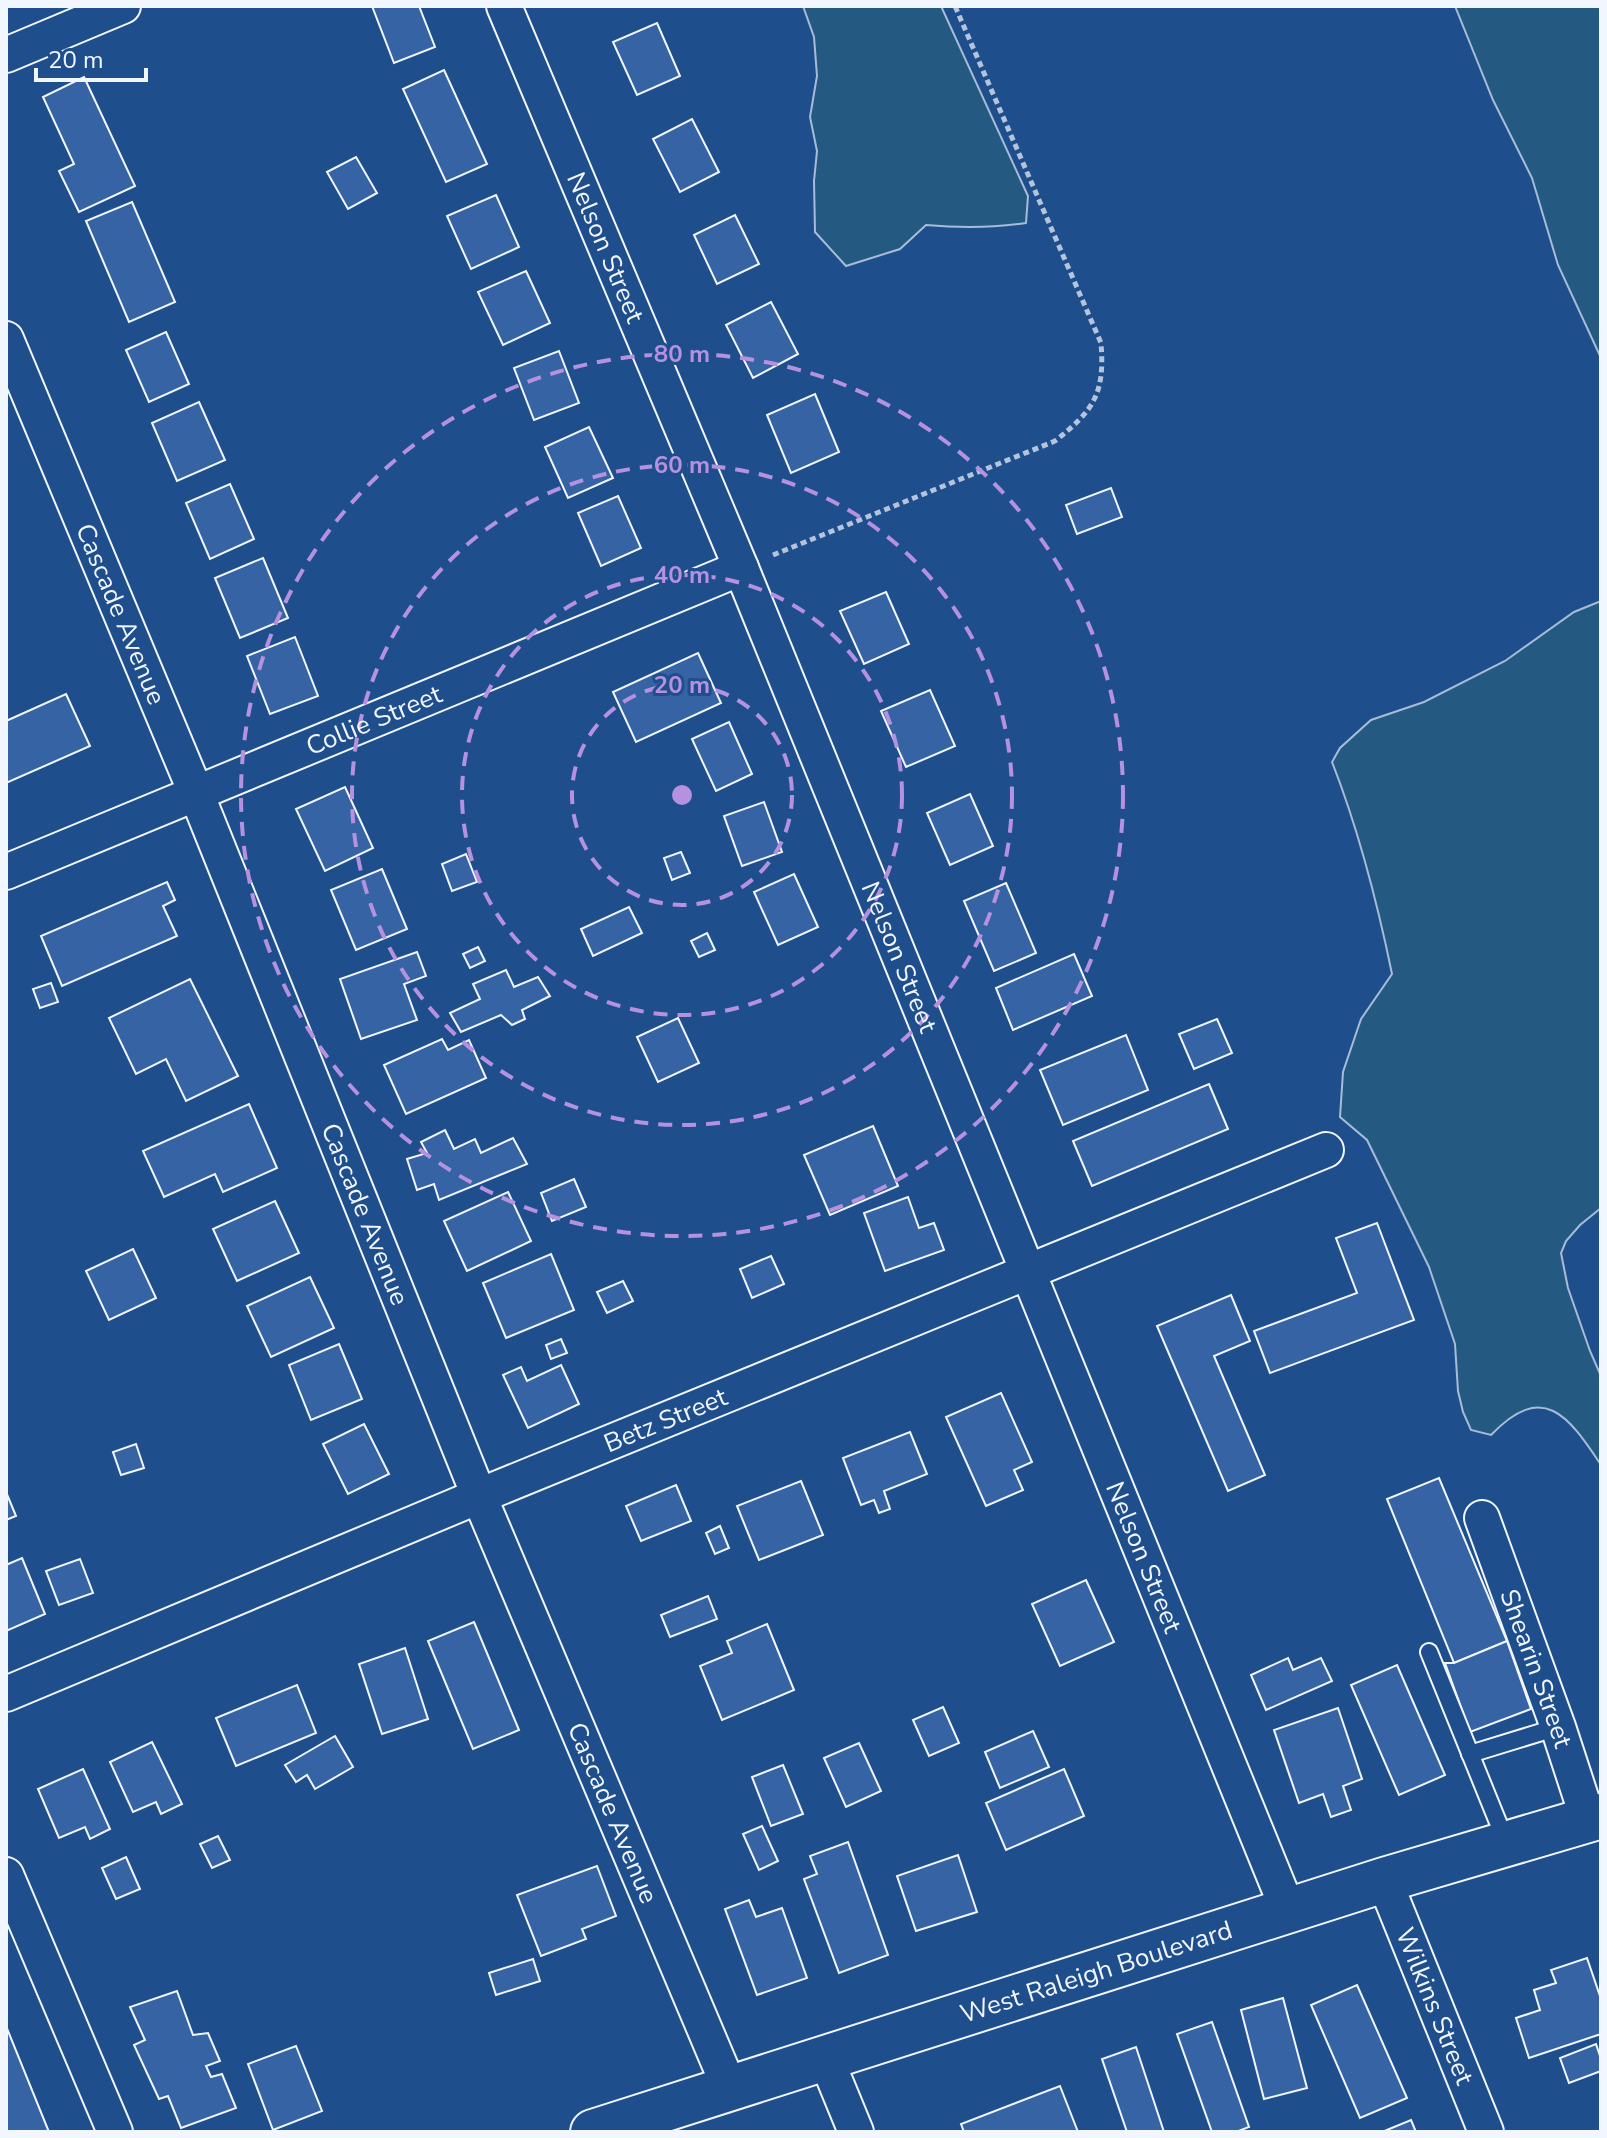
<svg xmlns="http://www.w3.org/2000/svg" width="1607" height="2138" font-family="'Nunito Sans',sans-serif">
<style>
.green{fill:#245a82;stroke:#a8bbd7;stroke-width:2}
.building{fill:#3563a3;stroke:#f2f6ff;stroke-width:2}
.lines{fill:none;stroke-linecap:round;stroke-linejoin:round}
.lane-casing{stroke:#f2f6ff;stroke-width:20}
.street-casing{stroke:#f2f6ff;stroke-width:38}
.primary-casing{stroke:#f2f6ff;stroke-width:48}
.path{stroke:#b3c4dc;stroke-width:5;stroke-dasharray:6 4;stroke-linecap:butt}
.lane{stroke:#1f4e8c;stroke-width:16}
.street{stroke:#1f4e8c;stroke-width:34}
.primary{stroke:#1f4e8c;stroke-width:44}
.ring{fill:none;stroke:#b691df;stroke-width:4;stroke-dasharray:14 10}
.labels{text-anchor:middle;stroke-width:6;stroke-linejoin:round;paint-order:stroke}
.street-label{font-size:26px;fill:#f2f6ff;stroke:#1f4e8c}
.centre{fill:#b691df;stroke:#1f4e8c;stroke-width:4}
.ring-label{font-size:24px;text-anchor:middle;font-weight:bold;fill:#b691df;stroke:#1f4e8c;stroke-width:6;stroke-linejoin:round;paint-order:stroke}
</style>
<rect width="100%" height="100%" fill="#1f4e8c"/>
<g class="green">
<path d="M803 6H941L1028 196 1026 223C992 228 960 228 926 225L900 249 846 266 815 232 814 181 817 151 810 117 817 76 814 37Z"/>
<polygon points="1455,6 1601,6 1601,358 1558,265 1532,178 1493,100"/>
<path d="M1601 601V1208L1580 1225 1566 1241 1561 1253 1568 1288 1590 1351 1601 1376V1465C1568 1415 1543 1381 1491 1435L1471 1430 1463 1412 1458 1391 1455 1344 1429 1267 1367 1140 1340 1117 1343 1072 1361 1019 1392 974C1377 901 1359 831 1332 762L1340 748 1371 720 1424 702 1505 661 1574 612Z"/>
</g>
<g class="building">
<polygon points="372,6 419,6 435,47 394,63"/>
<polygon points="657,23 680,76 637,95 613,42"/>
<polygon points="444,70 487,164 446,182 403,89"/>
<polygon points="84,77 135,186 79,212 59,171 74,164 43,97"/>
<polygon points="692,119 719,172 680,192 653,139"/>
<polygon points="356,157 377,193 348,209 327,172"/>
<polygon points="496,195 519,247 471,269 447,216"/>
<polygon points="132,202 175,302 129,322 86,221"/>
<polygon points="735,215 759,264 717,284 694,235"/>
<polygon points="526,271 550,323 503,345 478,292"/>
<polygon points="771,302 798,354 753,378 726,325"/>
<polygon points="166,332 189,384 149,402 126,350"/>
<polygon points="559,351 579,403 534,420 514,368"/>
<polygon points="815,394 839,452 791,473 767,415"/>
<polygon points="199,402 225,460 177,481 152,423"/>
<polygon points="589,427 613,478 568,498 545,447"/>
<polygon points="230,484 254,539 210,559 186,503"/>
<polygon points="1111,488 1122,517 1077,534 1066,505"/>
<polygon points="618,496 641,548 601,566 578,513"/>
<polygon points="263,558 288,618 240,638 215,578"/>
<polygon points="886,592 909,644 864,664 840,611"/>
<polygon points="295,637 318,696 270,714 247,656"/>
<polygon points="698,653 721,703 636,742 613,692"/>
<polygon points="930,690 955,746 906,767 881,711"/>
<polygon points="66,694 90,746 6,783 6,721"/>
<polygon points="729,722 752,774 716,791 692,739"/>
<polygon points="345,787 373,848 325,871 296,809"/>
<polygon points="970,794 993,846 950,865 927,813"/>
<polygon points="764,802 782,852 742,866 724,816"/>
<polygon points="681,852 690,873 672,880 664,858"/>
<polygon points="466,854 477,882 452,891 442,864"/>
<polygon points="382,869 407,929 356,950 331,890"/>
<polygon points="794,874 818,927 778,945 754,892"/>
<polygon points="167,882 175,900 163,906 177,936 62,986 41,936"/>
<polygon points="1006,883 1036,953 994,971 964,901"/>
<polygon points="629,907 642,933 593,956 581,929"/>
<polygon points="707,933 715,950 699,957 691,941"/>
<polygon points="478,947 485,961 470,968 463,954"/>
<polygon points="417,952 426,976 404,984 417,1020 361,1039 340,979"/>
<polygon points="1074,954 1092,996 1013,1030 996,988"/>
<polygon points="506,970 514,987 538,977 550,996 522,1010 525,1019 512,1025 501,1015 461,1032 450,1013 480,999 473,984"/>
<polygon points="190,979 238,1076 186,1101 166,1059 136,1074 109,1018"/>
<polygon points="51,983 58,1002 40,1008 33,989"/>
<polygon points="678,1018 699,1063 658,1082 637,1037"/>
<polygon points="1217,1019 1232,1053 1194,1069 1179,1034"/>
<polygon points="1126,1035 1148,1090 1063,1125 1040,1070"/>
<polygon points="442,1039 448,1050 469,1040 486,1078 406,1114 384,1065"/>
<polygon points="1209,1084 1228,1129 1092,1186 1073,1141"/>
<polygon points="249,1104 277,1168 223,1192 215,1174 164,1197 143,1151"/>
<polygon points="873,1126 898,1186 830,1215 804,1155"/>
<polygon points="445,1130 454,1149 475,1139 481,1153 513,1138 527,1164 439,1200 434,1184 417,1190 407,1159 427,1153 421,1142"/>
<polygon points="574,1179 586,1207 552,1221 541,1193"/>
<polygon points="508,1192 531,1241 467,1271 444,1221"/>
<polygon points="908,1197 919,1228 934,1223 944,1250 885,1271 864,1213"/>
<polygon points="275,1201 299,1253 237,1281 213,1229"/>
<polygon points="1377,1223 1414,1320 1270,1373 1254,1331 1357,1293 1336,1238"/>
<polygon points="133,1249 156,1298 109,1320 86,1271"/>
<polygon points="551,1254 574,1310 506,1338 483,1283"/>
<polygon points="771,1256 784,1284 752,1298 740,1269"/>
<polygon points="310,1277 334,1328 271,1357 247,1306"/>
<polygon points="623,1281 633,1301 607,1313 597,1292"/>
<polygon points="1231,1295 1250,1341 1214,1356 1265,1475 1228,1491 1157,1326"/>
<polygon points="561,1339 567,1353 551,1359 546,1345"/>
<polygon points="339,1344 362,1399 311,1420 289,1365"/>
<polygon points="561,1365 579,1404 528,1428 503,1375 521,1367 527,1381"/>
<polygon points="1001,1393 1032,1462 1014,1470 1023,1490 986,1506 946,1417"/>
<polygon points="364,1424 389,1474 348,1494 323,1444"/>
<polygon points="910,1432 927,1474 884,1491 890,1509 879,1513 874,1500 861,1505 843,1458"/>
<polygon points="136,1444 144,1468 121,1475 113,1452"/>
<polygon points="1439,1478 1507,1641 1454,1663 1387,1499"/>
<polygon points="801,1481 823,1535 759,1560 737,1506"/>
<polygon points="676,1485 691,1521 641,1541 626,1506"/>
<polygon points="6,1492 16,1516 6,1520"/>
<polygon points="720,1526 729,1548 715,1554 706,1533"/>
<polygon points="22,1558 45,1614 6,1631 6,1565"/>
<polygon points="80,1559 93,1593 59,1605 46,1571"/>
<polygon points="1086,1580 1114,1642 1060,1666 1032,1604"/>
<polygon points="708,1596 717,1619 670,1637 661,1615"/>
<polygon points="474,1622 519,1730 473,1749 428,1641"/>
<polygon points="767,1624 794,1690 722,1720 700,1666 732,1653 727,1641"/>
<polygon points="1507,1641 1531,1709 1470,1732 1445,1663 1454,1663"/>
<polygon points="405,1648 428,1719 382,1734 359,1664"/>
<polygon points="1288,1658 1293,1670 1321,1658 1332,1681 1266,1710 1251,1675"/>
<polygon points="1397,1665 1445,1775 1399,1795 1351,1685"/>
<polygon points="297,1685 316,1733 236,1766 216,1718"/>
<polygon points="943,1707 959,1743 929,1756 913,1720"/>
<polygon points="1338,1708 1362,1779 1343,1786 1351,1810 1331,1817 1323,1794 1299,1803 1274,1730"/>
<polygon points="1033,1731 1049,1767 1000,1788 985,1752"/>
<polygon points="335,1736 353,1767 315,1789 307,1775 296,1782 285,1765"/>
<polygon points="152,1742 182,1804 161,1814 156,1802 133,1812 110,1762"/>
<polygon points="859,1743 881,1791 846,1807 824,1758"/>
<polygon points="783,1765 803,1814 771,1826 752,1777"/>
<polygon points="83,1769 110,1829 90,1839 85,1827 59,1838 38,1789"/>
<polygon points="1064,1769 1084,1816 1006,1850 986,1803"/>
<polygon points="762,1826 778,1861 759,1870 743,1834"/>
<polygon points="218,1836 230,1860 212,1868 200,1844"/>
<polygon points="848,1842 888,1955 839,1973 804,1879 817,1874 810,1856"/>
<polygon points="958,1855 977,1912 916,1931 897,1876"/>
<polygon points="126,1857 140,1889 116,1899 102,1868"/>
<polygon points="597,1866 616,1916 582,1929 586,1939 541,1956 517,1895"/>
<polygon points="749,1900 756,1917 782,1908 807,1978 757,1995 725,1909"/>
<polygon points="1587,1958 1601,1999 1601,2034 1529,2058 1516,2018 1540,2010 1534,1990 1556,1983 1551,1970"/>
<polygon points="533,1959 540,1981 496,1995 489,1973"/>
<polygon points="1357,1985 1407,2098 1360,2118 1311,2005"/>
<polygon points="177,1991 193,2035 208,2033 220,2061 206,2066 211,2077 222,2074 236,2108 181,2128 168,2096 159,2099 134,2045 145,2040 130,2007"/>
<polygon points="1283,1998 1307,2088 1264,2099 1241,2010"/>
<polygon points="1212,2022 1249,2127 1236,2132 1212,2132 1177,2034"/>
<polygon points="6,2026 49,2132 6,2132"/>
<polygon points="1596,2044 1601,2059 1601,2071 1569,2083 1560,2058"/>
<polygon points="296,2046 322,2111 273,2130 248,2064"/>
<polygon points="1136,2047 1164,2132 1127,2132 1102,2059"/>
<polygon points="1060,2086 1078,2132 964,2132 961,2124"/>
<polygon points="1411,2120 1416,2132 1382,2132"/>
</g>
<g class="lines">
<g class="lane-casing">
<g id="lane">
<polyline points="1429,1652 1506,1842"/>
<polyline points="1470,1754 1558,1727"/>
</g>
</g>
<g class="street-casing">
<g id="street">
<path id="s1" d="M504 6 741 568 1288 1910"/>
<polyline points="6,55 123,6"/>
<path id="s2" d="M6 339 196 793 479 1496 730 2089"/>
<path id="s3" d="M6 872 741 568"/>
<path id="s4" d="M1482 1518 1558 1727 1588 1819"/>
<path id="s5" d="M6 1694 479 1496 1326 1150"/>
<polyline points="6,1875 115,2132"/>
<path id="s6" d="M1384 1880 1486 2132"/>
<polyline points="826,2059 856,2132"/>
</g>
</g>
<g class="primary-casing">
<g id="primary">
<path id="s7" d="M593 2132 1384 1880 1601 1816"/>
</g>
</g>
<path class="path" d="M773 555 1055 441C1094 410 1105 394 1101 343L955 6"/>
<use href="#lane" class="lane"/>
<use href="#street" class="street"/>
<use href="#primary" class="primary"/>
</g>
<g class="ring">
<circle cx="682" cy="795" r="110"/>
<circle cx="682" cy="795" r="220"/>
<circle cx="682" cy="795" r="330"/>
<circle cx="682" cy="795" r="441"/>
</g>
<g class="labels">
<g class="street-label">
<text dy="9" stroke="none"><textPath href="#s1" startOffset="262">Nelson Street</textPath></text>
<text dy="9" stroke="none"><textPath href="#s2" startOffset="298">Cascade Avenue</textPath></text>
<text dy="9" stroke="none"><textPath href="#s3" startOffset="398">Collie Street</textPath></text>
<text dy="9" stroke="none"><textPath href="#s1" startOffset="1030">Nelson Street</textPath></text>
<text dy="9" stroke="none"><textPath href="#s2" startOffset="946">Cascade Avenue</textPath></text>
<text dy="9" stroke="none"><textPath href="#s5" startOffset="714">Betz Street</textPath></text>
<text dy="9" stroke="none"><textPath href="#s1" startOffset="1678">Nelson Street</textPath></text>
<text dy="9" stroke="none"><textPath href="#s4" startOffset="160">Shearin Street</textPath></text>
<text dy="9" stroke="none"><textPath href="#s2" startOffset="1594">Cascade Avenue</textPath></text>
<text dy="9" stroke="none"><textPath href="#s7" startOffset="528">West Raleigh Boulevard</textPath></text>
<text dy="9" stroke="none"><textPath href="#s6" startOffset="136">Wilkins Street</textPath></text>
</g>
</g>
<circle cx="682" cy="795" r="12" class="centre"/>
<g class="ring-label">
<text x="682" y="362">80 m</text>
<text x="682" y="473">60 m</text>
<text x="682" y="583">40 m</text>
<text x="682" y="693">20 m</text>
</g>
<rect width="1607" height="2138" fill="none" stroke="#f2f6ff" stroke-width="16"/>
<path d="M36 68v12h110v-12" fill="none" stroke="#f2f6ff" stroke-width="4"/>
<text x="48" y="68" font-size="24" fill="#f2f6ff" stroke="#1f4e8c" stroke-width="6" paint-order="stroke">20 m</text>
</svg>
